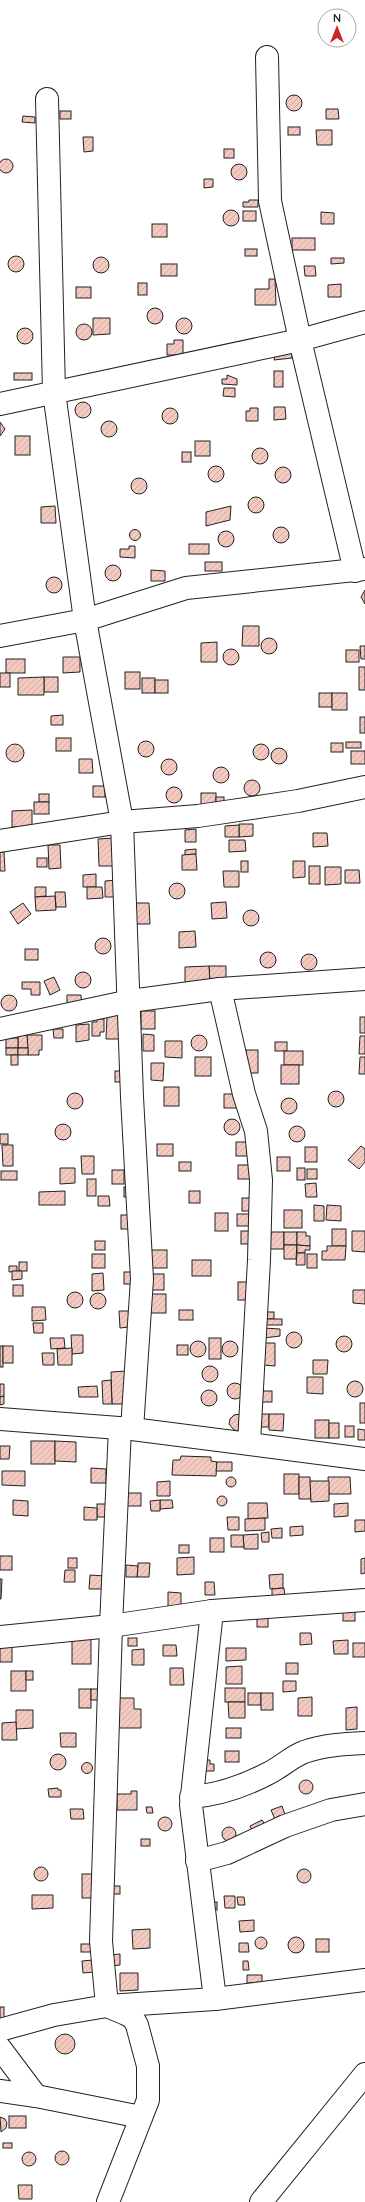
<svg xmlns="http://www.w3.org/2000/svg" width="365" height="2202" font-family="Quicksand,sans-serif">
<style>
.building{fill:url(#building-hatch);stroke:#222}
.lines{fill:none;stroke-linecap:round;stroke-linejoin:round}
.minor-casing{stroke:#222;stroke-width:24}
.minor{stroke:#fff;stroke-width:22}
</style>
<defs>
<pattern id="building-hatch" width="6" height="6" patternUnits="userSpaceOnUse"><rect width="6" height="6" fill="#f3c9c0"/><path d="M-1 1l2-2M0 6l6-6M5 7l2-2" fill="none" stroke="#d0aca5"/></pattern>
</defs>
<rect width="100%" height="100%" fill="#fff"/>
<g class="building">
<circle cx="294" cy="103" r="8"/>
<polygon points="326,109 338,109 339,119 326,119"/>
<rect x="60" y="111" width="11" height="8"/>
<polygon points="23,116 35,117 35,123 22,122"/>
<rect x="288" y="127" width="12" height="8"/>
<polygon points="316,130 332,130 332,145 317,145"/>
<polygon points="83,137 93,137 93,151 84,152"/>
<rect x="224" y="149" width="10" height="9"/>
<circle cx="6" cy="166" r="7"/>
<circle cx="239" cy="172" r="8"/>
<polygon points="204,179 213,179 213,187 204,188"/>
<polygon points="249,200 258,200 258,207 243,207 243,202 249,202"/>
<circle cx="231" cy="218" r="8"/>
<rect x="243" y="211" width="13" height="10"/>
<polygon points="321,212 334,213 334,224 321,224"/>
<rect x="152" y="224" width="15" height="13"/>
<rect x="292" y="238" width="23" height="12"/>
<rect x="245" y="249" width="12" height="7"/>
<circle cx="16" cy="264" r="8"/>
<circle cx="101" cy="265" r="8"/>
<polygon points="331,258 344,258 344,263 331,264"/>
<rect x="161" y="264" width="16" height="12"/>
<polygon points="304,266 315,266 316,276 305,276"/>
<polygon points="269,279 275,279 276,305 255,305 255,289 269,289"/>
<rect x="138" y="283" width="9" height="12"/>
<polygon points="341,284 341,297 328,297 328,285"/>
<rect x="76" y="287" width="15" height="11"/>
<circle cx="155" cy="316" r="8"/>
<polygon points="93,318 110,318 110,334 93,335"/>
<circle cx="184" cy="326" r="8"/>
<circle cx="84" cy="332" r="8"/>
<circle cx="25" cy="336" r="8"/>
<polygon points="174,340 183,340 183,355 167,355 167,344 174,344"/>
<polygon points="292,352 292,358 274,360 275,356"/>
<rect x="274" y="371" width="9" height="16"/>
<rect x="14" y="373" width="18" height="7"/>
<polygon points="227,375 237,379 237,385 222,384 222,379 227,379"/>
<polygon points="224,388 235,388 235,397 223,396"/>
<circle cx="83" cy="410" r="8"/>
<polygon points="274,407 285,407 286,419 274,420"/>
<polygon points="250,408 258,408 258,421 246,421 246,411 250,411"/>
<circle cx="170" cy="416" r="8"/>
<circle cx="109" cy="429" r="8"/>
<polygon points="0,422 5,429 0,436"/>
<rect x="15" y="436" width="15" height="19"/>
<rect x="195" y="441" width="15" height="15"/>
<circle cx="260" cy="456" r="8"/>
<rect x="182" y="452" width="9" height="10"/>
<circle cx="216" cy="474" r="8"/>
<circle cx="283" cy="475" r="8"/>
<circle cx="139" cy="486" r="8"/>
<circle cx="256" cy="505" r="8"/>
<polygon points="55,506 56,523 41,523 41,507"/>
<polygon points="231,506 230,520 206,526 206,512"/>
<circle cx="281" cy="535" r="8"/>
<circle cx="135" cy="535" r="5.5"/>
<circle cx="226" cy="539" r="8"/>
<rect x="189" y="544" width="20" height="10"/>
<polygon points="129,546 135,546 135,558 120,557 120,549 129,549"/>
<rect x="205" y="562" width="17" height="9"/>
<circle cx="113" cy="573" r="8"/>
<polygon points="151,570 165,571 165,581 151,581"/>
<circle cx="54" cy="585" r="8"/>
<polygon points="365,590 365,604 361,597"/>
<polygon points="243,626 259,626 259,646 242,646"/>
<circle cx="269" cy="646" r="8"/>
<polygon points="217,642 217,662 201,662 201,643"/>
<polygon points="360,646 365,646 365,659 361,659"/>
<circle cx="231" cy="657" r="8"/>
<rect x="346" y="650" width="13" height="12"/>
<polygon points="63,657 80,657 80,672 63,673"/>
<rect x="6" y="659" width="19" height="14"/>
<rect x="359" y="667" width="6" height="23"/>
<rect x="125" y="672" width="15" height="17"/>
<rect x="0" y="673" width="10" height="14"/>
<rect x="44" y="677" width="14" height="15"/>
<polygon points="44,677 44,695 18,695 18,678"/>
<rect x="142" y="678" width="13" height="15"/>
<rect x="155" y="680" width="13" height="13"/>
<rect x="319" y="693" width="13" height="14"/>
<rect x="332" y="693" width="15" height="17"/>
<polygon points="63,715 63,725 51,725 51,716"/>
<rect x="360" y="717" width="5" height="16"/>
<rect x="56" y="738" width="15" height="13"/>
<circle cx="146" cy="749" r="8"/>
<rect x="346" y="742" width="15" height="6"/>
<rect x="331" y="743" width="12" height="9"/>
<circle cx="261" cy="752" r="8"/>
<circle cx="15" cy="753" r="9"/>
<circle cx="279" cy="756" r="8"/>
<rect x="351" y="751" width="14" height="13"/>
<circle cx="169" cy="767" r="8"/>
<polygon points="79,759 92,759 93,773 79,773"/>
<circle cx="221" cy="775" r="8"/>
<circle cx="252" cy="788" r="8"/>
<rect x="93" y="786" width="12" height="11"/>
<circle cx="174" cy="795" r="8"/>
<rect x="201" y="793" width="15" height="12"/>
<rect x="39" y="794" width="10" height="8"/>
<rect x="216" y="797" width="8" height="8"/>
<rect x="34" y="802" width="15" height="12"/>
<polygon points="32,810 32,827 12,827 12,811"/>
<polygon points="239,824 253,824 253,836 239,837"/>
<polygon points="239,825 239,837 225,837 225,826"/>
<polygon points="196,829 196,842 185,842 185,830"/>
<polygon points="313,833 327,833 328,846 313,847"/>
<polygon points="114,838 115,866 99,866 98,839"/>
<polygon points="229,840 245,840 246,851 229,852"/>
<polygon points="48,845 60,845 61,868 49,869"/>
<polygon points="196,849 196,854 185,855 185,850"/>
<polygon points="0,852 4,852 5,871 0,871"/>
<polygon points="196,854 197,870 182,870 182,855"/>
<rect x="37" y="858" width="10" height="9"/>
<rect x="241" y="861" width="7" height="11"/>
<polygon points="293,861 305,861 305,877 293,878"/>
<rect x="309" y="866" width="11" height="18"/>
<polygon points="325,867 341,867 341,884 325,885"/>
<polygon points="345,870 359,870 360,883 345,883"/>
<polygon points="223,871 239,871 239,887 224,887"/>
<polygon points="96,874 96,887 83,887 83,875"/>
<polygon points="119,880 120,897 105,897 105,881"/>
<circle cx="177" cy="891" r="8"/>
<polygon points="35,887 46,887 46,896 35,897"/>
<polygon points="87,887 102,887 103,898 87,899"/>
<polygon points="55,892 65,892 66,907 56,907"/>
<polygon points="55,896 56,910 36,911 35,897"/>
<polygon points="226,902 227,918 212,919 211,903"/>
<polygon points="23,903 31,914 18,924 10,912"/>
<polygon points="135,903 149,903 150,924 136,924"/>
<circle cx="251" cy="918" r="8"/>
<polygon points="195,931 196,947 179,948 179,932"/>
<circle cx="103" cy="946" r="8"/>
<rect x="25" y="949" width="13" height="11"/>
<circle cx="268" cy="960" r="8"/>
<circle cx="309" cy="962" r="8"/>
<polygon points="209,966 226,966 226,980 210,984"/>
<polygon points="209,966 210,984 185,984 185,967"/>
<circle cx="83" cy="980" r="8"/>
<polygon points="54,977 60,990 50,995 44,981"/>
<polygon points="22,982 40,982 40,995 31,995 31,989 22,989"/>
<circle cx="9" cy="1003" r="8"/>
<polygon points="67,995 81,995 82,1010 67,1010"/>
<rect x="141" y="1011" width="14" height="18"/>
<polygon points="107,1015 121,1015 120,1039 106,1039"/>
<rect x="360" y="1017" width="5" height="16"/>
<polygon points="97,1019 104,1019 104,1032 100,1032 100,1036 92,1036 92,1022 97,1022"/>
<polygon points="89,1024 89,1040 76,1042 76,1025"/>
<polygon points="53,1029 63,1029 63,1038 54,1038"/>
<polygon points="143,1034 154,1035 154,1051 143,1051"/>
<circle cx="199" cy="1043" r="8"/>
<polygon points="27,1035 42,1035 42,1050 39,1050 39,1055 28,1055"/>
<polygon points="27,1035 28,1048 18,1048 18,1036"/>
<polygon points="360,1036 365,1036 365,1054 359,1054"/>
<rect x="6" y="1038" width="12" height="10"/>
<polygon points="165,1041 182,1041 182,1058 165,1057"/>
<rect x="275" y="1042" width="12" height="9"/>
<rect x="6" y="1048" width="12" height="7"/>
<rect x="18" y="1048" width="10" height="7"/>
<rect x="246" y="1050" width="12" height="23"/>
<rect x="284" y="1051" width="19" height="14"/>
<rect x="11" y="1055" width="7" height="10"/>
<rect x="195" y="1057" width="16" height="19"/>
<polygon points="360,1057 365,1057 365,1074 359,1074"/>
<polygon points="151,1063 164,1063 163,1081 151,1080"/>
<rect x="281" y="1065" width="18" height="19"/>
<rect x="115" y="1071" width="9" height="11"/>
<rect x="164" y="1087" width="15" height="19"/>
<circle cx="336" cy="1099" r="8"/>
<circle cx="75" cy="1101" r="8"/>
<rect x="224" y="1094" width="14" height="14"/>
<circle cx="289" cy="1106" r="8"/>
<circle cx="232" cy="1127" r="8"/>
<circle cx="63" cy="1132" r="8"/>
<circle cx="297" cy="1134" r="8"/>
<rect x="0" y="1134" width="8" height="10"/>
<rect x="236" y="1142" width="12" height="14"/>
<rect x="157" y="1144" width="16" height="12"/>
<polygon points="2,1145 13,1145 13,1166 3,1166"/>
<polygon points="361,1146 365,1149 365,1162 359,1169 348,1160"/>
<rect x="305" y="1147" width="12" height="15"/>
<polygon points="81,1156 94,1156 94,1174 82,1174"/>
<rect x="277" y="1157" width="13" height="14"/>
<rect x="179" y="1162" width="12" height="9"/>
<rect x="238" y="1165" width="15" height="14"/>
<polygon points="60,1168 75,1168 75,1183 60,1184"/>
<rect x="297" y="1168" width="8" height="12"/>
<rect x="307" y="1169" width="10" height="10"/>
<rect x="112" y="1170" width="12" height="14"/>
<rect x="1" y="1171" width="16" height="9"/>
<rect x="87" y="1179" width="9" height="17"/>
<polygon points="316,1183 317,1197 306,1197 305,1184"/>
<rect x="124" y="1187" width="9" height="10"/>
<polygon points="65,1191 65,1205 39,1205 39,1192"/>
<rect x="189" y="1191" width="11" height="12"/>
<polygon points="98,1196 109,1196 110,1206 98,1206"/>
<rect x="242" y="1198" width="10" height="13"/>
<polygon points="314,1205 324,1206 324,1221 314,1221"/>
<polygon points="327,1205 341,1206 341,1221 326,1220"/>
<rect x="284" y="1210" width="18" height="18"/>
<rect x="215" y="1213" width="13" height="18"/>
<rect x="237" y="1214" width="13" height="12"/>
<rect x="121" y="1215" width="13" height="14"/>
<rect x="332" y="1229" width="14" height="17"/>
<rect x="241" y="1231" width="11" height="13"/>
<polygon points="352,1231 365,1231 365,1252 352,1251"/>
<polygon points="271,1232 284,1232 284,1249 270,1249"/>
<rect x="284" y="1232" width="13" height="13"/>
<polygon points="297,1232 306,1232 306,1236 310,1236 310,1246 297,1245"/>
<rect x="95" y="1241" width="10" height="9"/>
<polygon points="284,1245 297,1245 296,1259 284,1259"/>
<polygon points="297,1245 310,1246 310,1250 305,1250 305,1253 297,1253"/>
<polygon points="327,1246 346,1246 345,1260 322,1260 322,1251 327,1251"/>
<rect x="150" y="1250" width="17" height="18"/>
<polygon points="297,1253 305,1253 305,1265 296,1265"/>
<rect x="92" y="1254" width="13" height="14"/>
<rect x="307" y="1254" width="10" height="14"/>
<rect x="192" y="1260" width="19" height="16"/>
<rect x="19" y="1262" width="8" height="9"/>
<polygon points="9,1266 17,1266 17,1271 9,1272"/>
<polygon points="12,1271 22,1271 22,1279 12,1280"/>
<rect x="124" y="1272" width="12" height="12"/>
<polygon points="103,1273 104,1290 92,1291 92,1274"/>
<rect x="150" y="1274" width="14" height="16"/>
<rect x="238" y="1282" width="13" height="18"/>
<rect x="13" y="1285" width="10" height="11"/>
<polygon points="353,1290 365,1290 365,1304 353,1303"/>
<circle cx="75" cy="1300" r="8"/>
<circle cx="98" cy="1301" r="8"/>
<rect x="150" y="1294" width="16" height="19"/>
<polygon points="32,1307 45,1307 46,1320 32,1321"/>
<rect x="179" y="1310" width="14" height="10"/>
<polygon points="119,1311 129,1311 129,1327 120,1328"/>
<rect x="265" y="1312" width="9" height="7"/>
<rect x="265" y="1319" width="17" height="6"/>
<polygon points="33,1323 43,1323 43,1333 34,1333"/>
<polygon points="264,1328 280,1329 280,1336 264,1338"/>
<circle cx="294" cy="1340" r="8"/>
<polygon points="71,1335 83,1335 83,1353 72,1354"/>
<circle cx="344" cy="1344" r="8"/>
<polygon points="50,1338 64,1338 65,1348 51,1349"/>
<rect x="209" y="1338" width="12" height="21"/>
<circle cx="198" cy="1349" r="8"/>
<circle cx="230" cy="1349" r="8"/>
<polygon points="264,1343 275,1343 275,1366 263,1365"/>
<rect x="177" y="1345" width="11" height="10"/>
<rect x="0" y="1346" width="3" height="21"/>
<rect x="3" y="1346" width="10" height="17"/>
<polygon points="72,1348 72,1365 58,1365 57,1349"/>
<polygon points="42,1353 54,1353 54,1365 43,1365"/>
<polygon points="313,1360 328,1360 327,1374 313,1374"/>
<circle cx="210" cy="1374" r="8"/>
<polygon points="126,1371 127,1404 112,1404 111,1372"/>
<polygon points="307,1377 323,1377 323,1394 307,1393"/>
<polygon points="111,1380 112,1404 103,1404 102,1381"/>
<circle cx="355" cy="1389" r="8"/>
<circle cx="235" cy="1391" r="8"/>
<polygon points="0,1384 4,1384 4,1396 0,1397"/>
<polygon points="97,1386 98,1397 79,1397 78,1387"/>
<circle cx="209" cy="1398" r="8"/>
<rect x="261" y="1391" width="11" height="11"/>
<polygon points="4,1396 4,1404 0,1405 0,1397"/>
<rect x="360" y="1403" width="5" height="20"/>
<polygon points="240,1414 239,1431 234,1430 229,1424 230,1419 234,1415"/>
<polygon points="259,1414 269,1414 269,1427 258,1427"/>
<polygon points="269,1414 284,1414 283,1431 269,1430"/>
<rect x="315" y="1420" width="14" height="18"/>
<rect x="329" y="1423" width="10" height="15"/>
<rect x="345" y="1426" width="9" height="11"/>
<polygon points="358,1429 365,1430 365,1440 358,1440"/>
<rect x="31" y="1441" width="24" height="23"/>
<polygon points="55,1441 76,1442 76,1462 55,1461"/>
<polygon points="0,1446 10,1446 9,1459 0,1459"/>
<polygon points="181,1456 211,1457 211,1461 217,1462 216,1476 172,1475 173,1460 180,1460"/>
<polygon points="217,1462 232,1462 232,1471 216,1471"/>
<polygon points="91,1468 106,1469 106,1483 91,1483"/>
<polygon points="2,1471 25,1471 25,1486 2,1485"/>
<rect x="284" y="1474" width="15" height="20"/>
<circle cx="231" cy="1482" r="5"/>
<polygon points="299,1477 310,1477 311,1499 299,1499"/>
<polygon points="328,1477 350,1477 351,1494 329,1494"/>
<polygon points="170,1481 170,1496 157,1496 157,1482"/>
<polygon points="310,1481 329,1481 329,1501 311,1502"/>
<rect x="127" y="1493" width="14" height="13"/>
<circle cx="222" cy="1501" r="5"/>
<polygon points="13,1500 28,1501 28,1516 13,1515"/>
<polygon points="160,1500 172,1500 173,1508 160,1509"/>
<polygon points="160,1500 160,1511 151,1511 150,1501"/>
<polygon points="248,1503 267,1503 268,1518 248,1519"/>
<polygon points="348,1503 348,1516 334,1517 334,1504"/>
<rect x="97" y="1504" width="11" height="13"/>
<polygon points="84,1507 97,1508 97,1520 84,1520"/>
<polygon points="227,1517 239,1517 239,1530 228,1530"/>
<polygon points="265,1518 265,1530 245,1531 245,1519"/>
<polygon points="355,1520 365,1520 365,1531 355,1532"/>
<polygon points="303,1526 303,1535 290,1536 290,1527"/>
<polygon points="282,1528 282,1538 272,1538 271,1529"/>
<polygon points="269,1532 269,1542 262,1542 261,1533"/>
<polygon points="258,1534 258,1549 244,1549 243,1535"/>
<polygon points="231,1535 243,1535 244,1547 231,1547"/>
<rect x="210" y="1538" width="14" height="14"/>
<rect x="179" y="1545" width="10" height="8"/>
<rect x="0" y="1556" width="12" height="14"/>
<polygon points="194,1557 194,1574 177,1575 177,1558"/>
<rect x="68" y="1558" width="9" height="10"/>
<polygon points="365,1558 365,1573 361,1574 361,1559"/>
<polygon points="138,1563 150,1563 149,1577 137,1577"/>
<polygon points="126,1565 138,1566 137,1577 126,1577"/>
<polygon points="65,1570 75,1570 75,1582 64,1582"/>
<polygon points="283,1574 283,1588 270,1589 269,1575"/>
<polygon points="90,1575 105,1576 104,1589 89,1589"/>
<polygon points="0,1579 2,1579 1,1599 0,1599"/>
<polygon points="205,1582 214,1582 215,1595 205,1595"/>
<polygon points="284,1588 285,1598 272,1598 272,1589"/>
<polygon points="168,1592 181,1593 181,1607 168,1607"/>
<rect x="343" y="1609" width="12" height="12"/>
<rect x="257" y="1615" width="11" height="12"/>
<polygon points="300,1633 311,1633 312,1644 300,1645"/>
<rect x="128" y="1638" width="9" height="8"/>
<rect x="72" y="1639" width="19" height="25"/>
<polygon points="348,1640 348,1654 334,1654 333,1641"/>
<rect x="353" y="1643" width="12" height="14"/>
<polygon points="163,1645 176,1645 177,1656 163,1656"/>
<rect x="0" y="1646" width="12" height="16"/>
<polygon points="226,1648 246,1648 246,1660 226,1661"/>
<polygon points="144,1649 144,1665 132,1665 132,1650"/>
<rect x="286" y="1663" width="12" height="11"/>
<polygon points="242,1666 242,1684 226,1684 226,1667"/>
<polygon points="170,1668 183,1668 184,1685 170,1685"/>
<rect x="11" y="1671" width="15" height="20"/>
<rect x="26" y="1671" width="7" height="9"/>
<polygon points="283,1681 296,1681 296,1691 283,1692"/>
<rect x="225" y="1688" width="20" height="14"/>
<rect x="79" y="1689" width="12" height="19"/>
<rect x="91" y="1689" width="12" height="11"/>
<rect x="248" y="1693" width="13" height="12"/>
<rect x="261" y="1693" width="12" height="17"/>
<polygon points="312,1697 312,1716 298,1716 298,1698"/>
<polygon points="117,1698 134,1698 134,1709 141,1709 141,1728 117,1728"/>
<polygon points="228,1702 245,1702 245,1718 229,1718"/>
<polygon points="357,1707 357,1729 346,1730 346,1708"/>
<polygon points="16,1710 33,1710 33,1728 16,1729"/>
<polygon points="16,1722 17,1740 2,1740 2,1723"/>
<rect x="226" y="1728" width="15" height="10"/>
<polygon points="60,1733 76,1733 76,1747 61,1747"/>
<rect x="225" y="1751" width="14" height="11"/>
<circle cx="58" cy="1762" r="8"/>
<polygon points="202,1760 210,1760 210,1764 214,1764 214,1771 201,1771"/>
<circle cx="87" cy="1768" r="5.5"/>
<circle cx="306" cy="1787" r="7"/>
<polygon points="58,1788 58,1790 61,1790 61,1797 49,1797 48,1789"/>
<polygon points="131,1791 137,1791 137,1810 117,1810 117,1794 131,1794"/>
<polygon points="282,1806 287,1820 277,1824 271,1810"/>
<polygon points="146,1807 152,1807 153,1813 147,1813"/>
<polygon points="70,1809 83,1809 84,1819 71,1819"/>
<circle cx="165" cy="1824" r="7"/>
<polygon points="262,1820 268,1830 255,1836 250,1826"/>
<circle cx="229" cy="1834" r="7"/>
<rect x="141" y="1839" width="9" height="7"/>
<circle cx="41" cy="1874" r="7"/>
<circle cx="304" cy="1876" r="7"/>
<rect x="82" y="1874" width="15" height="24"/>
<rect x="110" y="1886" width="10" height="8"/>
<polygon points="32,1895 53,1895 53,1908 32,1909"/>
<polygon points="224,1896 235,1896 235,1908 225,1908"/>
<polygon points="237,1897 244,1897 245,1905 238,1905"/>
<rect x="210" y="1902" width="7" height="8"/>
<polygon points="254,1920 254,1931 240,1932 239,1921"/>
<polygon points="150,1929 150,1948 133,1949 132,1930"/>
<circle cx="261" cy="1943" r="6"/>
<circle cx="296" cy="1945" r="8"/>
<rect x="316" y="1939" width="13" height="13"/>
<polygon points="239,1943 248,1943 249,1952 239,1952"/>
<rect x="81" y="1944" width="11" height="8"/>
<polygon points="120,1954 120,1965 110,1966 110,1955"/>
<polygon points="93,1960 94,1972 83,1973 82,1961"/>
<polygon points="243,1961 248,1961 249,1970 243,1970"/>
<polygon points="120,1973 138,1973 138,1990 120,1991"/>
<polygon points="247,1975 262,1975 262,1982 247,1983"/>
<rect x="0" y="2007" width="4" height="12"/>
<circle cx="65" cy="2044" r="10"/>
<rect x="9" y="2116" width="17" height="12"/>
<polygon points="0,2117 5,2119 7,2123 6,2128 1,2132"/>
<rect x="3" y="2143" width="9" height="5"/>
<circle cx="62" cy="2158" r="7"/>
<circle cx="29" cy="2159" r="7"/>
<polygon points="18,2185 32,2185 32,2199 19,2199"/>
</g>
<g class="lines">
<g class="minor-casing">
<g id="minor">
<polyline points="267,57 270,201 300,340 355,571"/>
<polyline points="47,99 54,392 85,620 122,822 132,1097 142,1279 132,1429"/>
<polyline points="0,404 300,340 365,322"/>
<polyline points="0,636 85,620 186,588 365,569"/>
<polyline points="0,841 122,822 198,816 298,801 365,787"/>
<polyline points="220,989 244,1094 256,1131 261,1180 259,1260 249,1443"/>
<polyline points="0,1029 130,1001 220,989 365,979"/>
<polyline points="0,1419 132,1429 365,1459"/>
<polyline points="212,1611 191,1805 215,1999"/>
<polyline points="0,1637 111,1626 212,1611 365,1600"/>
<path d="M191 1797C218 1795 244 1786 267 1774 280 1768 291 1757 304 1752 324 1745 345 1744 365 1743"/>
<polyline points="197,1861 227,1853 285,1826 331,1810 365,1804"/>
<polyline points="0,2030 54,2015 107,2006 215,1999 365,1980"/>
<polyline points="0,2048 36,2096"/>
<polyline points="0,2091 36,2096 141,2117"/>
<polyline points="108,2202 148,2100 148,2066 137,2025 133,2018 126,2014 107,2006 101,1941 111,1626 120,1428"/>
<polyline points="261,2202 365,2074"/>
</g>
</g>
<use href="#minor" class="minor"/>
</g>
<g transform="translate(337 28)"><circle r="19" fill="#ffffff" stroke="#a7a7a7"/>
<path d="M0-3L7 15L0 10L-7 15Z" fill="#c62828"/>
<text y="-6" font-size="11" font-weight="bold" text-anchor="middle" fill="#222222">N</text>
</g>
</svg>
